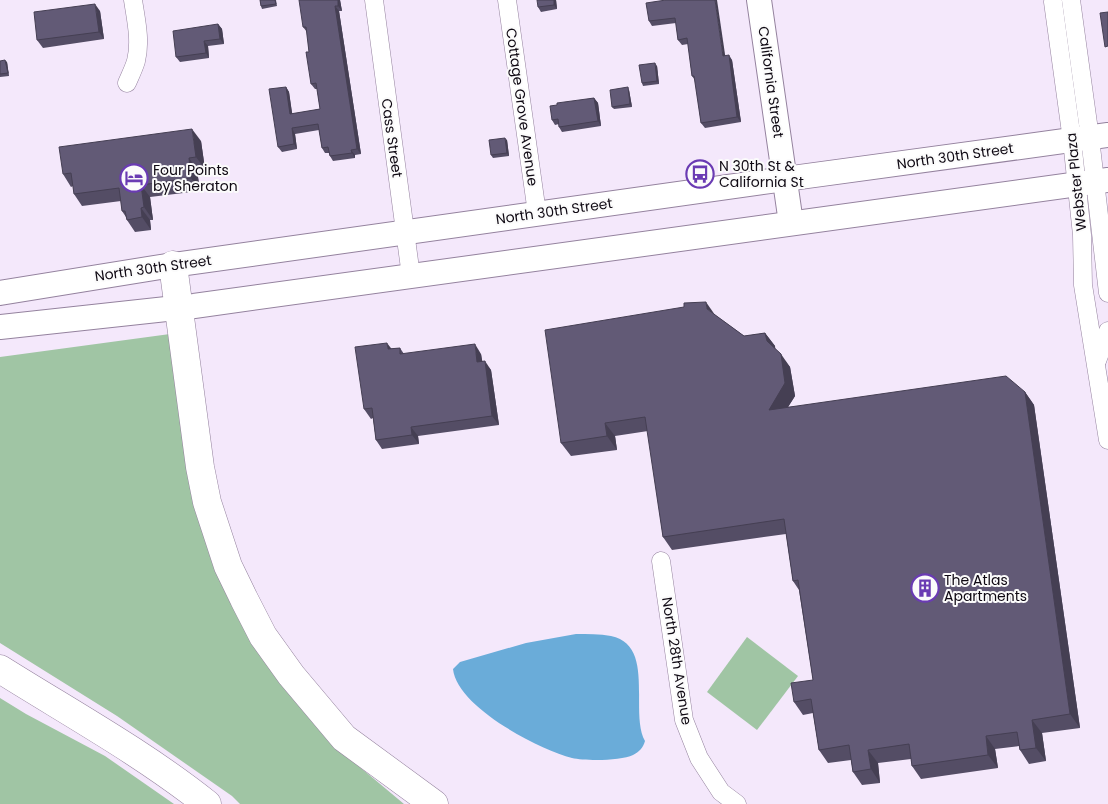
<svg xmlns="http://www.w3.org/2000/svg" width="1108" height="804" font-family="Poppins,sans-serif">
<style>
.green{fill:#a0c5a4}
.water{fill:#6aacd9}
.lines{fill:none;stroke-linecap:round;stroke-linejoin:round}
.street-casing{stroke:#94829e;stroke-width:19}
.secondary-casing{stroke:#94829e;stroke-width:26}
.highway-casing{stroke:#94829e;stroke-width:29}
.street{stroke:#fff;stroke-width:18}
.secondary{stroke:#fff;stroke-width:24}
.highway{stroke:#fff;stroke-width:28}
.wall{fill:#544d65}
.shaded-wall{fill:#453f53}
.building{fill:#625a76;stroke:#453f53}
.labels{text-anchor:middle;stroke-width:4;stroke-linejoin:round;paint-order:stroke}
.street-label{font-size:14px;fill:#0f0913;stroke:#fbfbfb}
.poi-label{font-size:14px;fill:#0f0913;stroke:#fbfbfb;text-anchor:start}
</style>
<rect width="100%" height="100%" fill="#f4e8fb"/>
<g class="green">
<polygon points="170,334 203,527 337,748 404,804 240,804 232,796 117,716 0,643 0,357"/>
<polygon points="747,637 798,676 757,730 707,692"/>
<polygon points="0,698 26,714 105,756 174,804 0,804"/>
</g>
<path class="water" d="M576 634C587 634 600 634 611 636 656 645 629 713 645 741 643 748 639 752 633 755 621 761 585 761 572 758 538 749 457 707 453 669L460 662 526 643Z"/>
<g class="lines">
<g class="street-casing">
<g id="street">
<polyline points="374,0 411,276"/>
<polyline points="507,0 537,213"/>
<polyline points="1071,0 1090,138 1108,293"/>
<polyline points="1053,2 1072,140 1082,235 1083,285 1108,440"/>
<path d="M127 83C130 76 134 68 136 61 141 41 136 20 133 0"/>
<polyline points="1097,361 1108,331"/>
<polyline points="661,561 684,720 699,758 721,792 737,804"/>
</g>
</g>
<g class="secondary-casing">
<g id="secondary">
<polyline points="759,0 791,223"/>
<polyline points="0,293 173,265 785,179 1108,135"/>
<polyline points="0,327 194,306 1108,180"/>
</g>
</g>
<g class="highway-casing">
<g id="highway">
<polyline points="173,265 200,467 207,502 228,566 244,599 263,636 291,675 344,738 434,804"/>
<path d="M0 669C70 713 143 753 207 804"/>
</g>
</g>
<use href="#street" class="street"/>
<use href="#secondary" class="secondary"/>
<use href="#highway" class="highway"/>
</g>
<g class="wall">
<polygon points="260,0 276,0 277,6 262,9 261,6"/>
<polygon points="340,0 342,11 339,11 361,154 355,155 355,158 333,161 330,156 329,153 325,153 322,148 319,130 295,134 297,149 282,152 278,147 286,87 289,92 292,114 320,109 317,89 315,89 311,84 309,52 307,32 303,27"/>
<polygon points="556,0 557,9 541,12 538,7"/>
<polygon points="666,0 725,56 732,60 741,122 705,128 701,123 695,80 692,76 688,44 682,45 678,40 676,23 652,26 649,21"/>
<polygon points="100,11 104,39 43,48 37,40"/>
<polygon points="218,24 222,29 224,44 208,46 209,58 180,62 176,57"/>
<polygon points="0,61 7,62 9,76 0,77"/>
<polygon points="657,66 659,84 643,86 642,83"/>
<polygon points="629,90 632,107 614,109 612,107"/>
<polygon points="594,98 598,103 601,126 562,132 559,127 559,124 555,125 552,120 557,105"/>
<polygon points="507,140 509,156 493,158 491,155"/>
<polygon points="201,141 205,169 197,170 200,191 150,197 153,220 150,220 151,230 135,232 127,220 126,217 122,211 121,201 82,206 74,194 73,186 71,187 63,174"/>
<polygon points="684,307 715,315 744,336 765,333 775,346 775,349 790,367 795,396 788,407 1025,392 1034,405 1080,728 1042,733 1046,761 1029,764 1020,750 1019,746 995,749 998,768 921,779 912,766 911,759 878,763 880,783 862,785 853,772 851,760 828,763 819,750 813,713 803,715 794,702 813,680 799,590 793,581 786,534 672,550 663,537 648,431 615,436 617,450 571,456 561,443"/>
<polygon points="400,348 404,354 481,354 482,361 491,370 499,425 418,436 419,444 382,449 376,440 373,418 371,419 364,409 391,349"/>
</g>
<g class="shaded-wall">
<polygon points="338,0 340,0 342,11 338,6"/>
<polygon points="554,0 556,0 557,9 554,5"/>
<polygon points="715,0 717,0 726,61 723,56"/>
<polygon points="95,4 100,11 104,39 99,32"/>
<polygon points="335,6 339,11 361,154 357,149"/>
<polygon points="218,24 222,29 224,44 220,39"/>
<polygon points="204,41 208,46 209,58 206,53"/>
<polygon points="729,55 732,60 741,122 737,117"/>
<polygon points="5,60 7,62 9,76 8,73"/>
<polygon points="655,63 657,66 659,84 657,81"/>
<polygon points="286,87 289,92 293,119 290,114"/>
<polygon points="628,87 629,90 632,107 630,104"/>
<polygon points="594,98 598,103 601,126 598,121"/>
<polygon points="292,128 295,134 297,149 294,144"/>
<polygon points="192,129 201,141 205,169 196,157"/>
<polygon points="505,138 507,140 509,156 507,153"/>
<polygon points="351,150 355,155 355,158 352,153"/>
<polygon points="189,158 197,170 200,191 191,178"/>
<polygon points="141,185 150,197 153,220 144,207"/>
<polygon points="141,208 150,220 151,230 142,217"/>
<polygon points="706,302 715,315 707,309"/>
<polygon points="765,333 775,346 776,355 767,341"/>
<polygon points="387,343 394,352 388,349"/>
<polygon points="475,344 481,354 484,371 477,362"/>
<polygon points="781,354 790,367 795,396 778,423 769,410"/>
<polygon points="485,361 491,370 499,425 492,416"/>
<polygon points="1025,392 1034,405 1080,728 1070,714"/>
<polygon points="605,423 615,436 617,450 607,436"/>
<polygon points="411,427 418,436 419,444 412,435"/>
<polygon points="1032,720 1042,733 1046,761 1036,748"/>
<polygon points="986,736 995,749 998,768 988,755"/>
<polygon points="868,750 878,763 880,783 871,769"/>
</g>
<g class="building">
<polygon points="260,0 275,0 276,4 261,6"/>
<polygon points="299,0 338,0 338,6 335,6 357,149 351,150 352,153 330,156 328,147 322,148 318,124 292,128 294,144 278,147 269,89 286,87 290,114 320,109 316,83 311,84 306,52 309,52 306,27 303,27"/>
<polygon points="537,0 554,0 554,5 538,7"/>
<polygon points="666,0 715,0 723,56 729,55 737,117 701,123 694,76 692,76 687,38 678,40 675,18 649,21 646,3"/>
<polygon points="95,4 99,32 37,40 34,12"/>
<polygon points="1108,12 1108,46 1105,47 1100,13"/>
<polygon points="218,24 220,39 204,41 206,53 176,57 173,31"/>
<polygon points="5,60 8,73 0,74 0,61"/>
<polygon points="655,63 657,81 642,83 639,65"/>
<polygon points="628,87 630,104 612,107 610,90"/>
<polygon points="594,98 598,121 559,127 558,119 552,120 550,106 557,105 557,103"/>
<polygon points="192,129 196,157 189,158 191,178 141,185 144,207 141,208 142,217 127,220 125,211 122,211 119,188 74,194 71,173 63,174 59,147"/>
<polygon points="505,138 507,153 491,155 489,140"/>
<polygon points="706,302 707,309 744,336 765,333 767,341 781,354 785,383 769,410 1006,376 1025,392 1070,714 1032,720 1036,748 1020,750 1017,732 986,736 988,755 912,766 909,744 868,750 871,769 853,772 849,745 819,750 811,699 794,702 791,683 813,680 798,580 793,581 784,519 663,537 645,417 605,423 607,436 561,443 545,330 684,307 684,303"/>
<polygon points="387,343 388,349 400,348 400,354 475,344 477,362 485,361 492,416 411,427 412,435 376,440 372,408 364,409 355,347"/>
</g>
<defs>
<g id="bus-ring" transform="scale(1.4375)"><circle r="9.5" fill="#fbfbfb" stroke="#6a3bb3" stroke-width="1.5"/><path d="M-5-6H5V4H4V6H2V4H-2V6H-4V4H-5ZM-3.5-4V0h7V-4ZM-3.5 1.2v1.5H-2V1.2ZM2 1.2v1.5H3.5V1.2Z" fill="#6a3bb3"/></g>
<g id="hotel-ring" transform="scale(1.4375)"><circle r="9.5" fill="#fbfbfb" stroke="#6a3bb3" stroke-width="1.5"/><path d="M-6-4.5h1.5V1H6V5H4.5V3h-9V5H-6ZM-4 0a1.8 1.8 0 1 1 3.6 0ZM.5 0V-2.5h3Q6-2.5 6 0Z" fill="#6a3bb3"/></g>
<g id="building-ring" transform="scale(1.4375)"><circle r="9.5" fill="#fbfbfb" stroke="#6a3bb3" stroke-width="1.5"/><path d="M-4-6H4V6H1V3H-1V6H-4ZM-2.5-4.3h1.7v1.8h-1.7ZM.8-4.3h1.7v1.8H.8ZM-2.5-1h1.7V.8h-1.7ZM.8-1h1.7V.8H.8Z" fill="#6a3bb3"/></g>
</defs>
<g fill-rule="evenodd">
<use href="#bus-ring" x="700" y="174"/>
<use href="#hotel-ring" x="134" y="178"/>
<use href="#building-ring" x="925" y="588"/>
</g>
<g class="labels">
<g class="street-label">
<text transform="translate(771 82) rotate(82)" y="5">California Street</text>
<text transform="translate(522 107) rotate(82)" y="5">Cottage Grove Avenue</text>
<text transform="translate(392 138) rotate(82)" y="5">Cass Street</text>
<text transform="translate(955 156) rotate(-8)" y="5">North 30th Street</text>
<text transform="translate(1076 182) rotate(-96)" y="5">Webster Plaza</text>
<text transform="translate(554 211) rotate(-8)" y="5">North 30th Street</text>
<text transform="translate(153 268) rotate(-8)" y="5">North 30th Street</text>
<text transform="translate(677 661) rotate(81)" y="5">North 28th Avenue</text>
</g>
<g class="poi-label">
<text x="719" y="171">N 30th St &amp;<tspan x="719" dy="16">California St</tspan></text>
<text x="153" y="175">Four Points<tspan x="153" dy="16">by Sheraton</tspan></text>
<text x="944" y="585">The Atlas<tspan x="944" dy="16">Apartments</tspan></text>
</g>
</g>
</svg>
